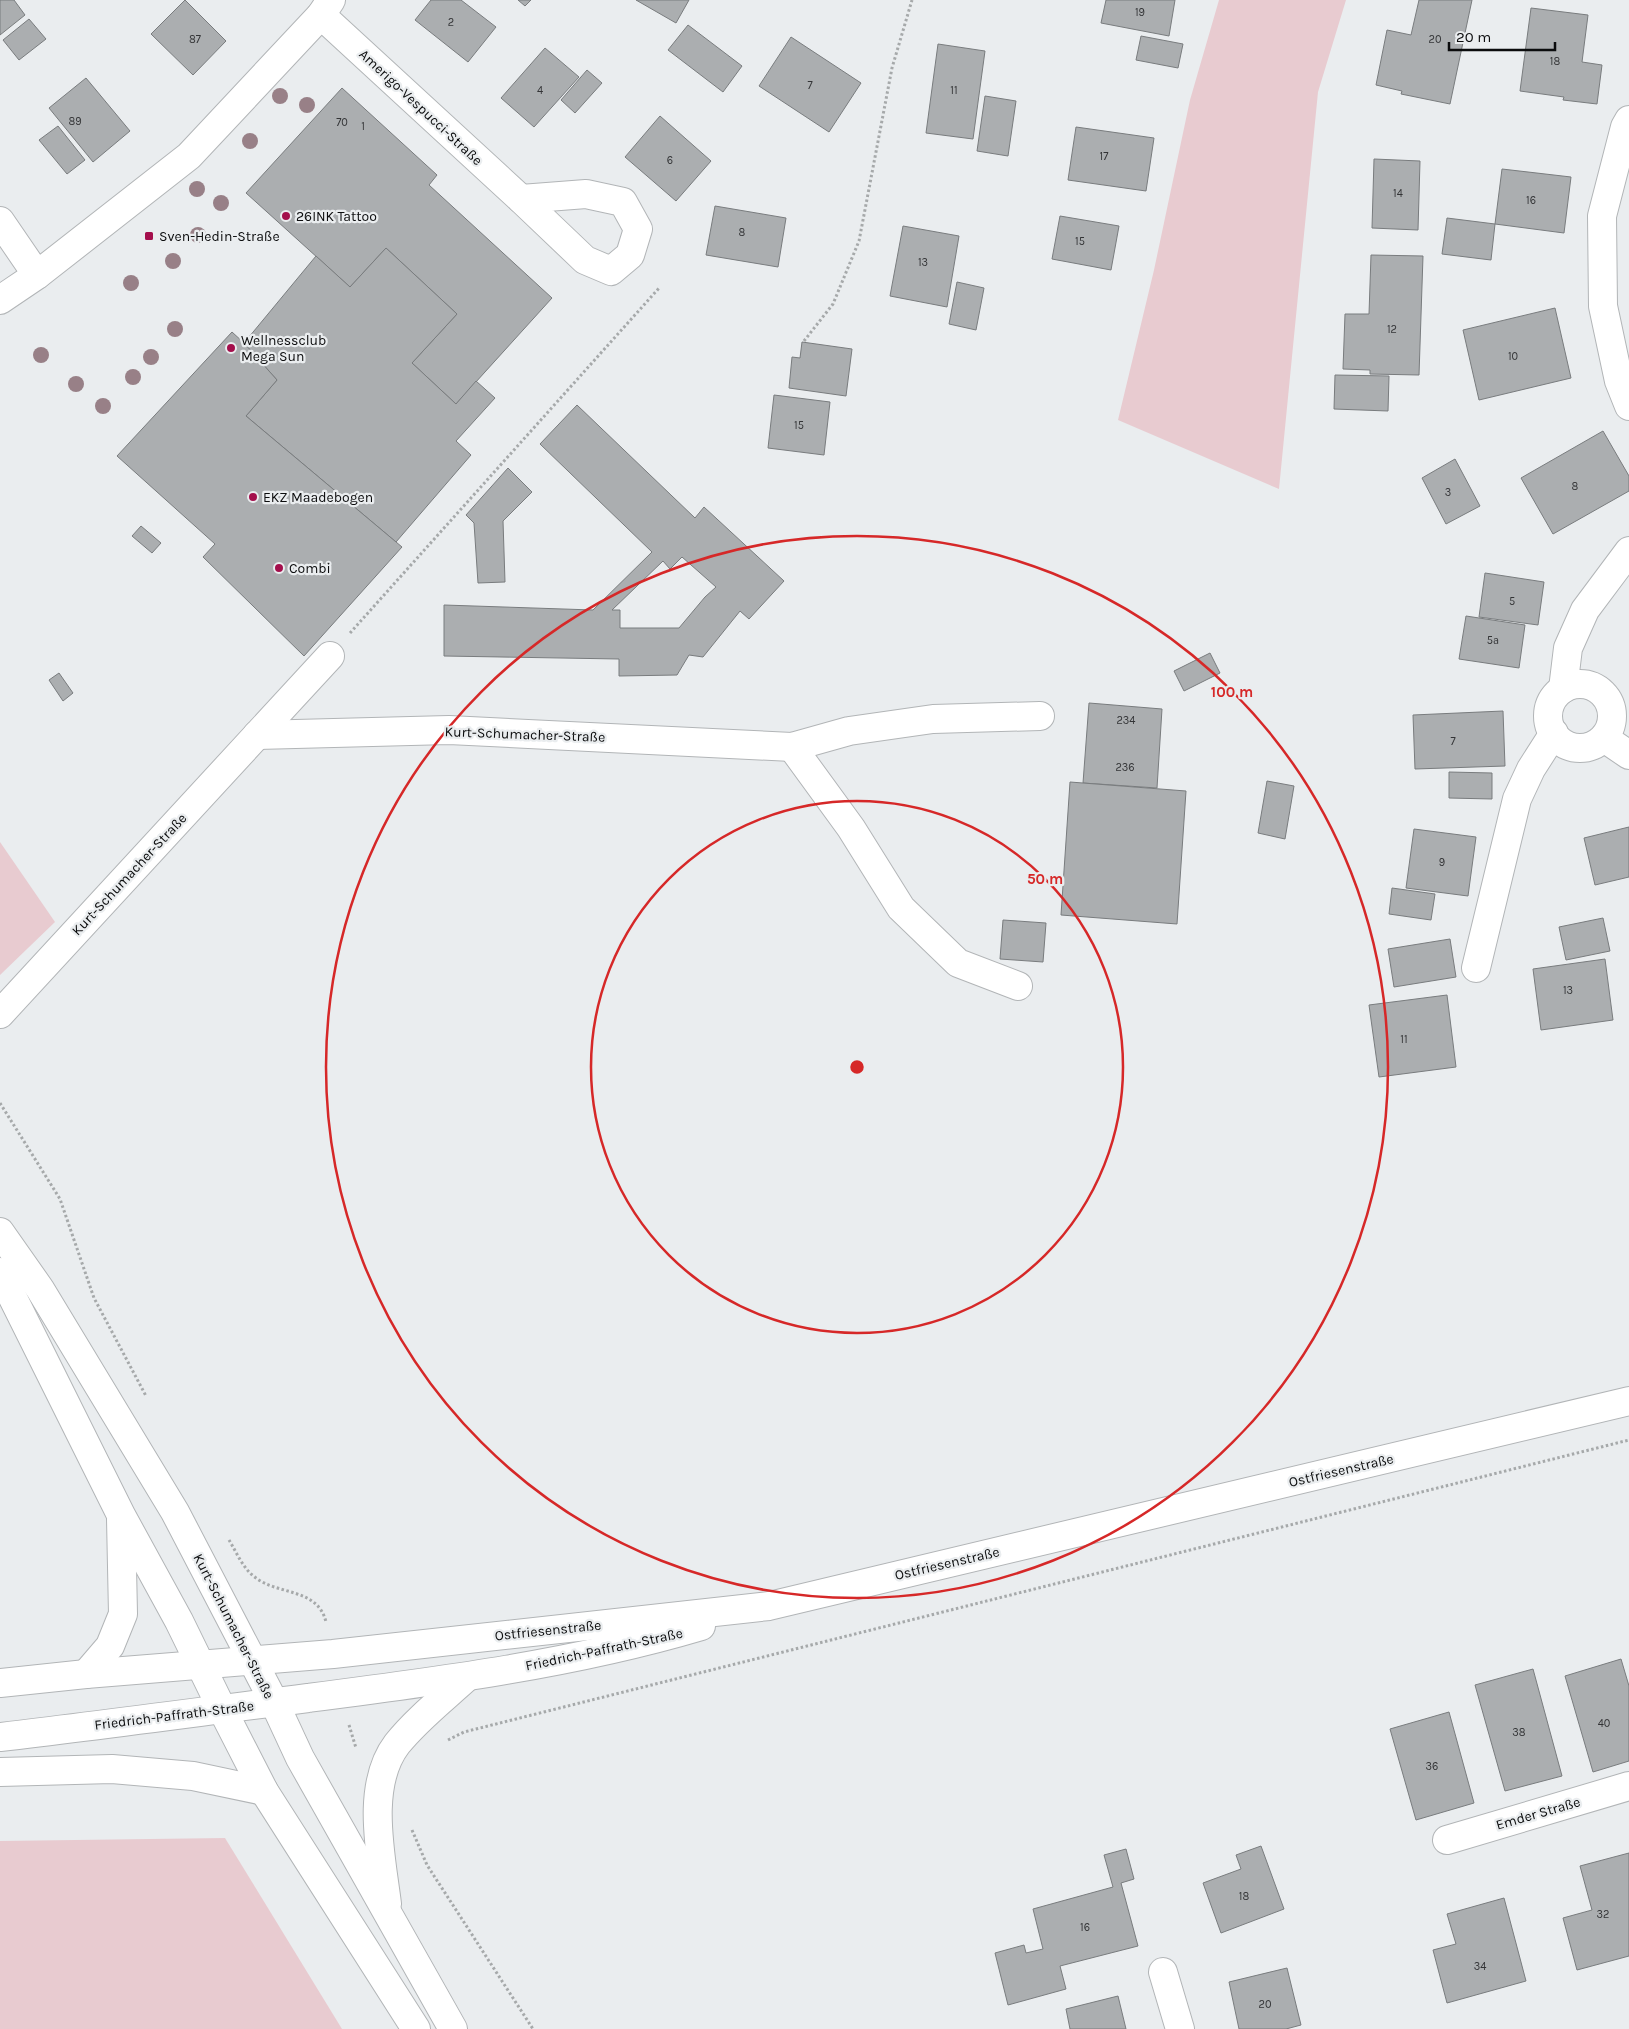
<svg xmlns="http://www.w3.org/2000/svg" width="1629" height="2029" font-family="Karla,sans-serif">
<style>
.green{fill:#e8cbd0}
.building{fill:#abaeb0;stroke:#797c7e;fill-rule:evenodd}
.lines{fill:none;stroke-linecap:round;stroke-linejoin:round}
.minor-casing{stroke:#b2b5b7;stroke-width:30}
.major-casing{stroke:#b2b5b7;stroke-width:30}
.path{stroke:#a6a9aa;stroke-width:3;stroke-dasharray:2.5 2.5;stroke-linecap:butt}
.minor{stroke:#fff;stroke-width:28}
.major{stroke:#fff;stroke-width:28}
.tree{fill:#988087}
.ring{fill:none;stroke:#d62828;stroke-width:2.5}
.poi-dot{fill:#a40f4c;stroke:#eaedef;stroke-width:2}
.labels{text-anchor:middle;stroke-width:4.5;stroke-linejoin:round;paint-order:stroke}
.number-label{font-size:11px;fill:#333436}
.street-label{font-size:14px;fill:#0b0c0d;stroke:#eaedef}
.poi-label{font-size:14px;fill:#0b0c0d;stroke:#eaedef;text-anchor:start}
.centre{fill:#d62828;stroke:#eaedef;stroke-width:2.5}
.ring-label{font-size:15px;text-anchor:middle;font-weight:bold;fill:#d62828;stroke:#eaedef;stroke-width:4.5;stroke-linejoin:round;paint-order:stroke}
</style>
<rect width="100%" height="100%" fill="#eaedef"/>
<g class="green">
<polygon points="1219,0 1346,0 1318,92 1279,489 1118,420 1154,270 1190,100"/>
<polygon points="0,842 55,922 0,975"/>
<polygon points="225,1838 342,2029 0,2029 0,1841"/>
</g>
<g class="building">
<polygon points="0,0 14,0 25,15 0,35"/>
<polygon points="185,0 226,41 193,75 151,34"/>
<polygon points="431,0 461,0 496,27 468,62 415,20"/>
<polygon points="518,0 531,0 525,6"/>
<polygon points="636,0 689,0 676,23"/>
<polygon points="1106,0 1175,0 1169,36 1101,23"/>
<polygon points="1419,0 1472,0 1450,104 1401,94 1402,91 1376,85 1387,30 1411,35"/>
<polygon points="1531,8 1588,15 1582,62 1602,65 1597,104 1563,100 1564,97 1520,91"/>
<polygon points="29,19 46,39 19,60 3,40"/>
<polygon points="688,25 742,66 723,92 668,50"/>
<polygon points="1141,36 1183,44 1178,68 1136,60"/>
<polygon points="791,37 861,83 829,132 759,86"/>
<polygon points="938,44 985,51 973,139 926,133"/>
<polygon points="545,48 579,77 534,127 501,98"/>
<polygon points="587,70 602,83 575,113 561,100"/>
<polygon points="86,78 130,131 93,162 49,108"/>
<polygon points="342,88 437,175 429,185 552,298 456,404 412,363 457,314 386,248 350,287 246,193"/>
<polygon points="985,96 1016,101 1008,156 977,151"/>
<polygon points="660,116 711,161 676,201 625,157"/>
<polygon points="58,126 85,160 67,174 39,140"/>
<polygon points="1076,127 1154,138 1146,191 1068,180"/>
<polygon points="1374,159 1420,161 1418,230 1372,228"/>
<polygon points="1502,169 1571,177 1564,233 1495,224"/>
<polygon points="715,206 786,218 778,267 706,255"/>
<polygon points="1060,216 1119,226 1111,270 1052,259"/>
<polygon points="1447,218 1495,224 1491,260 1442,254"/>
<polygon points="903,226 959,236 947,307 890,296"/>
<polygon points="386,248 457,314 412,363 456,404 476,381 495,398 456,441 471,455 396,542 246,416 277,380 244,343 316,256 350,287"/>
<polygon points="1371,255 1423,256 1419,375 1370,374 1370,370 1343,369 1345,314 1369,314"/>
<polygon points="957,282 984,288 976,330 949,324"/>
<polygon points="1555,308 1571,378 1479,400 1463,330"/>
<polygon points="232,332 244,343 277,380 246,416 402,547 304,656 203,557 215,544 117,456"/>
<polygon points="802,342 852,349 846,396 789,388 792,357 800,358"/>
<polygon points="1335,375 1389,376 1388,411 1334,409"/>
<polygon points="774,395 830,402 824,455 768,448"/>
<path d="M577 405 695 518 704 507 784 581 749 619 740 611 703 657 689 655 677 675 619 676V659L444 656V605L593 610 652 552 540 444ZM682 557 716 587 705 597 679 628H620V610H612L663 561 670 569Z"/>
<polygon points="1603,431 1629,476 1629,491 1553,534 1521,478"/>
<polygon points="1455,459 1480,506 1446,524 1422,478"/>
<polygon points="508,468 532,492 503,521 505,582 478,583 474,523 466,515"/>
<polygon points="141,526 161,543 152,553 132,536"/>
<polygon points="1485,573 1544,582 1538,625 1479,617"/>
<polygon points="1466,616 1525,625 1519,668 1459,659"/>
<polygon points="1210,653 1220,673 1184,691 1174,671"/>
<polygon points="59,673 73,693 63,701 49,680"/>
<polygon points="1089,703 1162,709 1157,788 1083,783"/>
<polygon points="1503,711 1505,766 1415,769 1413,715"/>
<polygon points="1449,772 1492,773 1492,799 1449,798"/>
<polygon points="1267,781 1294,786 1285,839 1258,833"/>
<polygon points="1070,782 1186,791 1177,924 1061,915"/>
<polygon points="1629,827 1629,877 1595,885 1584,838"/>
<polygon points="1414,829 1476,837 1468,896 1406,888"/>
<polygon points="1392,888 1435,894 1431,920 1389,914"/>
<polygon points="1603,918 1610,951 1566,960 1559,927"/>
<polygon points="1003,920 1046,923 1043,962 1000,959"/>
<polygon points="1450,939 1456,977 1394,987 1388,949"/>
<polygon points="1605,959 1613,1020 1541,1030 1533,969"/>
<polygon points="1447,995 1456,1067 1379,1077 1369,1005"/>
<polygon points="1621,1659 1629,1686 1629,1761 1593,1772 1565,1676"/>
<polygon points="1533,1669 1562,1776 1505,1791 1475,1685"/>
<polygon points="1449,1712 1474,1803 1416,1820 1390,1729"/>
<polygon points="1261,1846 1284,1909 1221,1933 1203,1883 1241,1869 1236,1855"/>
<polygon points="1126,1849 1134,1879 1121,1883 1138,1946 1060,1966 1066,1989 1008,2005 995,1953 1024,1945 1026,1953 1043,1949 1033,1909 1113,1887 1104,1855"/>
<polygon points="1629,1853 1629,1956 1577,1970 1563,1918 1592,1910 1580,1866"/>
<polygon points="1504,1898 1526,1981 1447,2003 1433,1950 1456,1944 1447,1914"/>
<polygon points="1287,1968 1301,2025 1286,2029 1239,2029 1229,1982"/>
<polygon points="1118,1996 1126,2029 1070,2029 1066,2009"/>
</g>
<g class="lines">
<g class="minor-casing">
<g id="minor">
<polyline points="321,15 521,199"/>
<polyline points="1629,120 1625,127 1602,216 1603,306 1619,381 1629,406"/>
<polygon points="586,194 623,202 638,229 630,255 611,271 585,260 521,199"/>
<polyline points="0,221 37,275"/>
<polyline points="0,300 37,275 189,156 321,15 331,0"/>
<circle cx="1580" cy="716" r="32"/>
<polyline points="1563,689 1568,648 1585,610 1629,551"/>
<polyline points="257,735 449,730 792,747 849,731 933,719 1040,716"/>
<polyline points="1604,738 1629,755"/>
<polyline points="792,747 851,828 901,908 958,963 1018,986"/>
<polyline points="1476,968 1517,799 1531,769 1554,733"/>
<polyline points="0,1014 330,656"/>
<polyline points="274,1702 300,1758 453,2029"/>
<polyline points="222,1709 264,1791 416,2029"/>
<polyline points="1447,1840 1629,1786"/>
<path d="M387 1904C381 1855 365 1786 397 1744 417 1719 443 1699 466 1678"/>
<polyline points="1163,1972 1180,2029"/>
</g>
</g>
<g class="major-casing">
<g id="major">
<polyline points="0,1232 40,1289 175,1512 274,1702"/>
<polyline points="0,1272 121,1515 179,1621 222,1709"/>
<polyline points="86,1674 110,1646 123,1614 121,1519"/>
<polyline points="0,1683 86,1674 333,1654 769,1606 1629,1401"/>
<path d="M0 1737C103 1725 205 1711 308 1698 440 1681 573 1664 701 1626"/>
<polyline points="0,1772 112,1769 193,1776 264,1791"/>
</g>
</g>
<g class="path">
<polyline points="804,341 833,304 859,241 892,68 912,0"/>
<polyline points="350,633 660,287"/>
<polyline points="0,1103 60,1199 94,1298 146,1396"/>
<path d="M229 1540C237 1553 243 1569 256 1578 278 1595 318 1588 326 1622"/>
<polyline points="349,1725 356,1748"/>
<polyline points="448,1740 464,1732 1629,1440"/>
<polyline points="412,1830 427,1865 533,2029"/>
</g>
<use href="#minor" class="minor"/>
<use href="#major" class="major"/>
</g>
<g class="tree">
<circle cx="280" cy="96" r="8"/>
<circle cx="307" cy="105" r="8"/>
<circle cx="250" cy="141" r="8"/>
<circle cx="197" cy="189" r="8"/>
<circle cx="221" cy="203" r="8"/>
<circle cx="198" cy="235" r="8"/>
<circle cx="173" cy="261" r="8"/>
<circle cx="131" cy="283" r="8"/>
<circle cx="175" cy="329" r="8"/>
<circle cx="41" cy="355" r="8"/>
<circle cx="151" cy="357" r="8"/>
<circle cx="133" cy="377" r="8"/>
<circle cx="76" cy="384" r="8"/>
<circle cx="103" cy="406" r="8"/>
</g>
<g class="ring">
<circle cx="857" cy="1067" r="266"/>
<circle cx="857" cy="1067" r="531"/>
</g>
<g class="poi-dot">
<circle cx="286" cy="216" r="5"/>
<rect x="144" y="231" width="10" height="10" rx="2.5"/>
<circle cx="231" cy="348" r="5"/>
<circle cx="253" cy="497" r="5"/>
<circle cx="279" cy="568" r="5"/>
</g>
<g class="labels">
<g class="number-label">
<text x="1140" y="16">19</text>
<text x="451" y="26">2</text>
<text x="195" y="43">87</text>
<text x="1435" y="43">20</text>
<text x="1555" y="65">18</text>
<text x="810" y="89">7</text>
<text x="540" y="94">4</text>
<text x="954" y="94">11</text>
<text x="75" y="125">89</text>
<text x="342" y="126">70</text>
<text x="363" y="130">1</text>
<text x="1104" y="160">17</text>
<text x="670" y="164">6</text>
<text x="1398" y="197">14</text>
<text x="1531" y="204">16</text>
<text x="742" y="236">8</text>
<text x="1080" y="245">15</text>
<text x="923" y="266">13</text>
<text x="1392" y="333">12</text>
<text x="1513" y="360">10</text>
<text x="799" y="429">15</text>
<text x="1575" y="490">8</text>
<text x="1448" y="496">3</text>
<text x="1512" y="605">5</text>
<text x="1493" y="644">5a</text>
<text x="1126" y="724">234</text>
<text x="1453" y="745">7</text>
<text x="1125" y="771">236</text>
<text x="1442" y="866">9</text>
<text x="1568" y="994">13</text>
<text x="1404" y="1043">11</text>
<text x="1604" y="1727">40</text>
<text x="1519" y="1736">38</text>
<text x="1432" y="1770">36</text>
<text x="1244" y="1900">18</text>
<text x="1603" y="1918">32</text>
<text x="1085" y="1931">16</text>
<text x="1480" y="1970">34</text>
<text x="1265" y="2008">20</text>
</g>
<g class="street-label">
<text transform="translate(421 107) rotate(43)" y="5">Amerigo-Vespucci-Straße</text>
<text transform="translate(525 734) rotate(2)" y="5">Kurt-Schumacher-Straße</text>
<text transform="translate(129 874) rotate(-47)" y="5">Kurt-Schumacher-Straße</text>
<text transform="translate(1341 1470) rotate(-13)" y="5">Ostfriesenstraße</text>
<text transform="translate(947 1563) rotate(-13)" y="5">Ostfriesenstraße</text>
<text transform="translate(234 1626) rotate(63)" y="5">Kurt-Schumacher-Straße</text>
<text transform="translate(548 1630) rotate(-6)" y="5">Ostfriesenstraße</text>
<text transform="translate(604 1649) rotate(-12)" y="5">Friedrich-Paffrath-Straße</text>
<text transform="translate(174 1715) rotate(-7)" y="5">Friedrich-Paffrath-Straße</text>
<text transform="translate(1538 1813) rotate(-16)" y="5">Emder Straße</text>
</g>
<g class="poi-label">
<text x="296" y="221">26INK Tattoo</text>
<text x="159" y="241">Sven-Hedin-Straße</text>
<text x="241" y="345">Wellnessclub<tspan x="241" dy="16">Mega Sun</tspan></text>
<text x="263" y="502">EKZ Maadebogen</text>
<text x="289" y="573">Combi</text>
</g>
</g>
<circle cx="857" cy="1067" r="8" class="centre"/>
<g class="ring-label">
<text x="1232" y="697">100 m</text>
<text x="1045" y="884">50 m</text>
</g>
<path d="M1449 42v8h106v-8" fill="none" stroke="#0b0c0d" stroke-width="2.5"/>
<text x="1456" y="42" font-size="15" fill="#0b0c0d" stroke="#eaedef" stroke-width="4" paint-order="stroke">20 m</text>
</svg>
